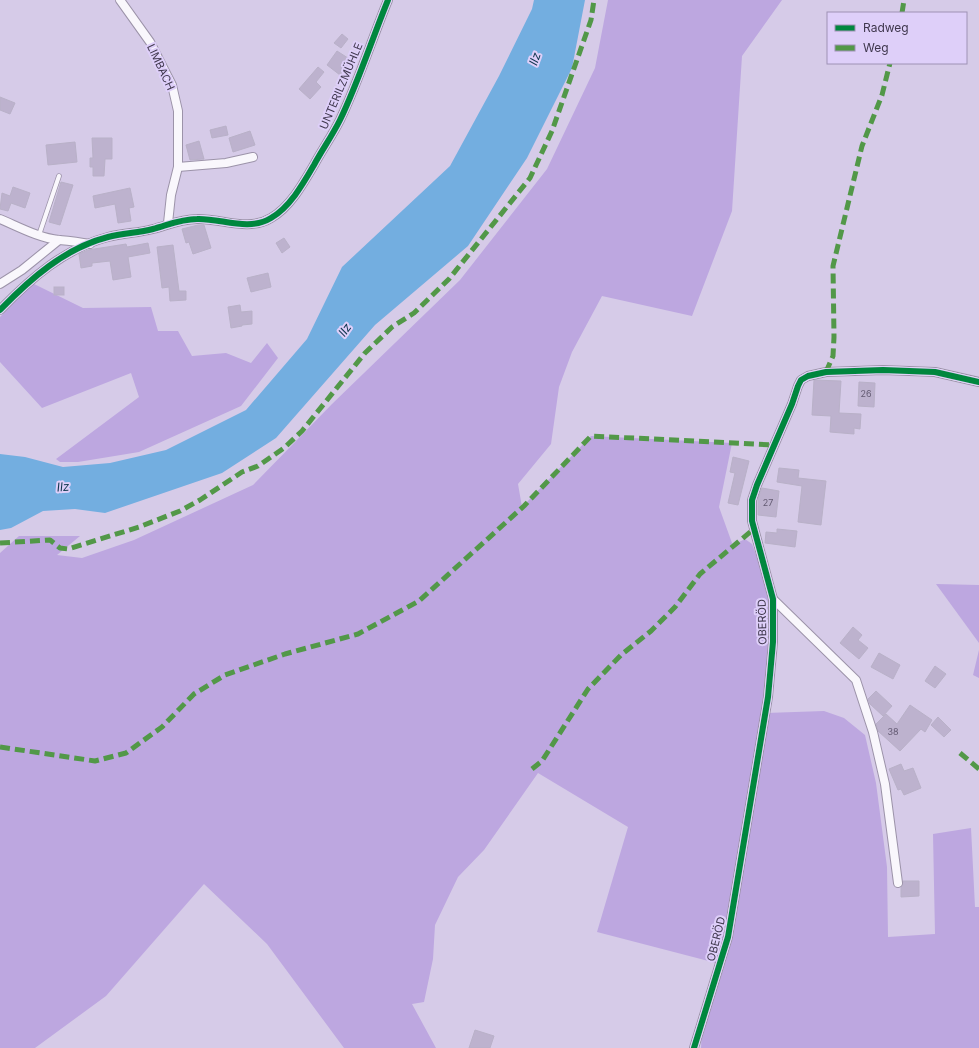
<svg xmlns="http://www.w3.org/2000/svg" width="979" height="1048" font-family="Inter,sans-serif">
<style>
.green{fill:#bda7e0}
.water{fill:#73aee0}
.building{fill:#bdb2ce;stroke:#b9b1c8}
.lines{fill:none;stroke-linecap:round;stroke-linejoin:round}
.service-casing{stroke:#9c93a9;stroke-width:5.5}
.minor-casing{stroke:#9c93a9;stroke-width:10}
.service{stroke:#f9f7fc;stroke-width:4}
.minor{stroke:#f9f7fc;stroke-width:8}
.quiet{stroke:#529848;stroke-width:5;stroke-dasharray:10 5;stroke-linecap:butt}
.cycleway-casing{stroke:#decff9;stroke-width:8}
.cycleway{stroke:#00873e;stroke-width:6}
.labels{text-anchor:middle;stroke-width:4;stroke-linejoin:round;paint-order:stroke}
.number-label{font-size:9px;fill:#635a72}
.street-label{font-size:11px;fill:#3f374d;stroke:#decff9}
.water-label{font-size:12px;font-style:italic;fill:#0b324a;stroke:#decff9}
</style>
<rect width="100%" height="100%" fill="#d6cbe8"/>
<g class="green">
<polygon points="608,0 782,0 742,56 732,211 692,316 602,296 572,352 559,387 551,444 518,484 522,507 591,436 732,443 719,507 732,543 731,546 745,539 752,544 773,599 766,713 824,711 844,718 865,735 876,783 887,867 888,937 935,934 933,834 971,828 975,907 979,907 979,1048 701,1048 702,1025 720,964 597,932 628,827 538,773 484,850 458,877 435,925 433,959 424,1002 412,1004 436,1048 344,1048 267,944 204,884 106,996 35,1048 0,1048 0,553 19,536 80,536 57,555 82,558 134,540 253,485 332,404 460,280 547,169 595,68"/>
<polygon points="32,283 83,308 151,307 158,331 178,331 192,356 226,353 251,363 267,343 278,358 241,406 139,452 78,462 60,462 56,459 139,397 131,373 42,408 0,362 0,317"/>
<polygon points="936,584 979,585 979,643"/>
<polygon points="979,650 979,678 973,675"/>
</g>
<polygon class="water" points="534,0 585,0 572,68 527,158 468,246 375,325 276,438 222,473 105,513 75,509 43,511 11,528 0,530 0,454 25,457 63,467 110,463 166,450 246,410 307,339 342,267 450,166 499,76 532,9"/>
<g class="building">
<polygon points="342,34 348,39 341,48 334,43"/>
<polygon points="337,51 351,60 340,75 327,65"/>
<polygon points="318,67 324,72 316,82 321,87 310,99 299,89"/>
<polygon points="0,97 15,103 10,114 0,110"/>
<polygon points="226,126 228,135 212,138 210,130"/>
<polygon points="250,131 255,145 233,152 229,138"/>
<polygon points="92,138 112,138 112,159 105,159 104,176 93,176 93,167 90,167 90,158 93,158"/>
<polygon points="199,141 204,159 190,160 186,145"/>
<polygon points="75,142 77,162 48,165 46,145"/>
<polygon points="61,182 73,185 60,225 49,222"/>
<polygon points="13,187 30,193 25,208 11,203 8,211 0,209 2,193 10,196"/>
<polygon points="130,188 134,207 129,208 131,221 118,223 115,204 95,208 93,196"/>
<polygon points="198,225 204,225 211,248 193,254 189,242 186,243 182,229"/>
<polygon points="284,238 290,247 282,253 276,243"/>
<polygon points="148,243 150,253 128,257 131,277 113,280 110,261 92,263 92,266 81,268 79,254 88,250 126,244 127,247"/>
<polygon points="173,245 179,291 186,291 186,300 170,301 169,287 162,288 157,247"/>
<polygon points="268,273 271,287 251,292 247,278"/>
<rect x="54" y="287" width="10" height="8"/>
<polygon points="240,305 241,312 252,311 252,324 242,325 242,326 231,328 228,307"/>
<polygon points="814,380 841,381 839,413 861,414 860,429 854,428 854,434 830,432 831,416 812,415"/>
<polygon points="859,382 875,383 874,407 858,406"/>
<polygon points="733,457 749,461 738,505 728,503 735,473 730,472"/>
<polygon points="779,468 799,470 798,478 826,481 821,525 798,522 802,486 777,482"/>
<polygon points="762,488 779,491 776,517 758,515 758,498"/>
<polygon points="777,529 797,531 795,547 765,543 766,532 777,533"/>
<polygon points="853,627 862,635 858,640 868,648 859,659 840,643"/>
<polygon points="879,653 900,665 893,679 871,667"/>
<polygon points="935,666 946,674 935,688 925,681"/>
<polygon points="876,691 892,706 883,716 870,704 868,699"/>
<polygon points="910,705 932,720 925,732 921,729 900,751 878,731 876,724 886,714 897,724"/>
<polygon points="938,717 951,730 944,737 931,725"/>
<polygon points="901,764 904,771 913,768 921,788 904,795 901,789 898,790 889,769"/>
<polygon points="903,881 919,881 919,896 901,897 901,888"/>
<polygon points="475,1030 494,1036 490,1048 469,1048"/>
</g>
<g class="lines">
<g class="service-casing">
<polyline id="service" points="39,235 59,176"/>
</g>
<g class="minor-casing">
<g id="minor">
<polyline points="120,0 150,42 172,85 178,111 178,167 171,195 168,223"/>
<polyline points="178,167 226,163 253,157"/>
<path d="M0 219C19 227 39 238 59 240 70 241 79 242 90 244"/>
<polyline points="0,284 22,270 59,240"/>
<path d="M0 310C30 279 65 248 108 237 123 233 139 233 153 229 168 225 181 219 197 219 221 218 248 232 271 218 290 207 303 184 314 165 322 150 332 136 340 120 358 83 372 39 388 0"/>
<polyline points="773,599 856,680 873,732 885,784 898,883"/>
<polyline points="694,1048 728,937 768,697 773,642 773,599 752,521 752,500 757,485 792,404 798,386 801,380 808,376 826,372 883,370 935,372 979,382"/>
</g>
</g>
<use href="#service" class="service"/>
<use href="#minor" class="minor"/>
<g class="quiet">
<polyline points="902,13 904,0"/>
<polyline points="826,372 833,356 834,337 833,266 862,146 882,95 890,63"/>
<polyline points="0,543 50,540 60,548 68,549 139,527 180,511 200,500 242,472 258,466 284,448 302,431 365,353 392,327 414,313 449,279 530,178 552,131 591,20 594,0"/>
<polyline points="0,747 95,761 126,753 162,727 194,694 225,675 285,654 358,634 419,601 524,506 591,436 774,445"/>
<polyline points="960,753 979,769"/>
<polyline points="532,769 542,761 588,689 621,655 651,631 675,607 700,574 755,528"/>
</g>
<g class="cycleway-casing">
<g id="cycleway">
<path d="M0 310C30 279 65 248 108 237 123 233 139 233 153 229 168 225 181 219 197 219 221 218 248 232 271 218 290 207 303 184 314 165 322 150 332 136 340 120 358 83 372 39 388 0"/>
<polyline points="694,1048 728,937 768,697 773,642 773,599 752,521 752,500 757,485 792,404 798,386 801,380 808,376 826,372 883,370 935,372 979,382"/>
</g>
</g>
<use href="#cycleway" class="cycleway"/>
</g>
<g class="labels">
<g class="number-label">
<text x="866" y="397">26</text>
<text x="768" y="506">27</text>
<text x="893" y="735">38</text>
</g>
<g class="street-label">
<text transform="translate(161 67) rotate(65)" y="4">LIMBACH</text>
<text transform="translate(341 86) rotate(-67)" y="4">UNTERILZMÜHLE</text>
<text transform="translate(762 622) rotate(-91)" y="4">OBERÖD</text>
<text transform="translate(716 939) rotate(-76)" y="4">OBERÖD</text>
</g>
<g class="water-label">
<text transform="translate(535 59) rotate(-71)" y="4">Ilz</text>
<text transform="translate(345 330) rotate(-54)" y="4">Ilz</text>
<text transform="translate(63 487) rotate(-4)" y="4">Ilz</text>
</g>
</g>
<rect x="827" y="12" width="140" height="52" fill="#decff9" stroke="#9e92b4"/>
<rect x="835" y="25" width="20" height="6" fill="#00873e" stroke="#9e92b4"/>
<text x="863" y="32" font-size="12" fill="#3f374d">Radweg</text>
<rect x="835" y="45" width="20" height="6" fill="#529848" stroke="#9e92b4"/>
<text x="863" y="52" font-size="12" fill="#3f374d">Weg</text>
</svg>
